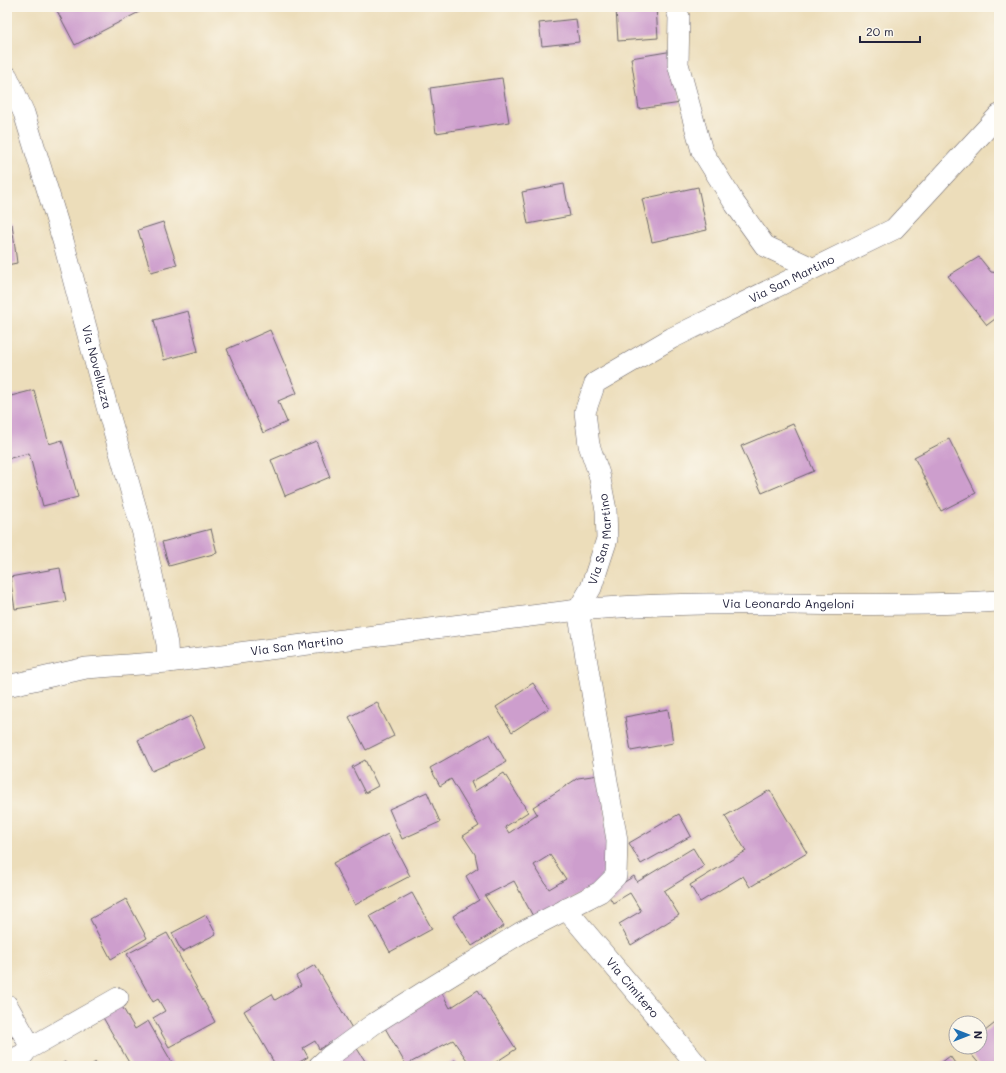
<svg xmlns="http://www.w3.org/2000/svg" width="1006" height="1073" font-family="Mali,sans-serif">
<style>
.building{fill:#cd9ecd;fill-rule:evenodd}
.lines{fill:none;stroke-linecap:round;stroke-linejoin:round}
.minor-casing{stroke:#696367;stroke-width:22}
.minor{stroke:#fff;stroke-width:21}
.labels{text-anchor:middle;stroke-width:3;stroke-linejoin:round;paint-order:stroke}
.street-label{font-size:12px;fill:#22223b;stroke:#fbf7ec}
</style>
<rect width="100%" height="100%" fill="#fbf7ec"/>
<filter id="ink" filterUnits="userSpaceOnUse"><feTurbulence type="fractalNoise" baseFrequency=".025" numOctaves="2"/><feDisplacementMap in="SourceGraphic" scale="8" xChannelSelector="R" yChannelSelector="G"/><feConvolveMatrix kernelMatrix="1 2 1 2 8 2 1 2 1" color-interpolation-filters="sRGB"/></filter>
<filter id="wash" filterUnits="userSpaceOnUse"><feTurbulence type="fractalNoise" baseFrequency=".012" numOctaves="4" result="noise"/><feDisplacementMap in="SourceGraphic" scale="16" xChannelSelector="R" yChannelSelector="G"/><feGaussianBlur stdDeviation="0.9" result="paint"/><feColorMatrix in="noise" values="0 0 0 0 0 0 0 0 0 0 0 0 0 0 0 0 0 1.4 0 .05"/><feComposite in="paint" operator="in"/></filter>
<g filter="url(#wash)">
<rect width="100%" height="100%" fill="#ecddba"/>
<g id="blocks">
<g class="building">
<polygon points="55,7 140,7 141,11 75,45"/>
<polygon points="656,7 658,38 618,41 616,8"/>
<polygon points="576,19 579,42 542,46 539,23"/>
<polygon points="673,51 681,103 639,109 631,58"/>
<polygon points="502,78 509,122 436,133 430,88"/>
<polygon points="564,184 570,216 528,224 522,192"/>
<polygon points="698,187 707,230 652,242 642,199"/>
<polygon points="163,222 177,265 151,272 138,230"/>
<polygon points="12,224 17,263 7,265 7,225"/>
<polygon points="979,257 991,272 999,273 999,316 987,325 948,276"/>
<polygon points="188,311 198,351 164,360 154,320"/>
<polygon points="270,330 297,393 278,401 287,422 263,433 227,349"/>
<polygon points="34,390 49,444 62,440 78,497 43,506 29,453 7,459 7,397"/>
<polygon points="793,424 814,471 762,493 741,446"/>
<polygon points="949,439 976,493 941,511 914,457"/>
<polygon points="316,441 330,477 285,496 271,460"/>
<polygon points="211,529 217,553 169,566 162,542"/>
<polygon points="60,568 66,601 15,609 10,577"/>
<polygon points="533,683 549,708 512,732 496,707"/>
<polygon points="377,702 394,736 366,750 349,717"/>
<polygon points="668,709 673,743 631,751 625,717"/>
<polygon points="191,716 205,748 152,771 138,740"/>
<path d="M490 734 506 762 471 782 475 791 504 773 528 812 505 827 509 833 537 814 533 807 578 778 599 775 607 821 610 877 535 920 514 881 485 896 504 926 472 946 453 916 479 900 466 876 478 868 475 854 463 836 479 826 451 779 440 786 430 768ZM550 855 566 879 549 889 534 865Z"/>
<polygon points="365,760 378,786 365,793 352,767"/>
<polygon points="770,790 807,853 750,887 743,876 700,902 690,885 746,851 725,816"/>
<polygon points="427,792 440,822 402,839 389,809"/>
<polygon points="679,814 691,836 641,864 629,843"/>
<polygon points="388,834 410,876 355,905 333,863"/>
<polygon points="693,848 704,866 664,891 679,915 631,945 619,924 641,911 630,893 613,903 607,893 634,876 637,882"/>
<polygon points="412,893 432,929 390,952 370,916"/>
<polygon points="126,899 147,938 111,959 90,919"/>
<polygon points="206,915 216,934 182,952 172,933"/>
<polygon points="167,933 215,1022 169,1047 153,1018 165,1011 158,999 153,1002 127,954"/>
<polygon points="315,965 353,1030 319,1049 315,1041 303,1048 308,1057 293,1066 276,1066 244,1011 272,994 275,1000 301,985 296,976"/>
<polygon points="478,990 516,1049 490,1066 471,1066 453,1040 406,1065 384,1026 442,993 450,1008"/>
<polygon points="120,1003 135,1029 148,1021 174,1066 131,1066 101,1014"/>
<polygon points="999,1020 999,1066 981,1066 965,1047 980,1047 980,1035"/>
<polygon points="7,1021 15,1036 7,1041"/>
<polygon points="356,1047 367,1064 364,1066 340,1066 336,1059"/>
<polygon points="950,1056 957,1066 937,1066"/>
<polygon points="455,1060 459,1066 445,1066"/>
<polygon points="65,1062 67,1066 57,1066"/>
<polygon points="96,1062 98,1066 89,1066"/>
</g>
</g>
</g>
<g filter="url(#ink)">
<use href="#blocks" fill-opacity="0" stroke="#696367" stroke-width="1"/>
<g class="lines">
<g class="minor-casing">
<g id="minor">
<polyline points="676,7 679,17 678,64 702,151 735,204 765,246 812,268"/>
<path id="s1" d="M7 76 24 113 64 244 107 407 143 533 167 644 168 662"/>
<path id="s2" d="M578 610 591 588 607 539 606 510 599 474 589 445 585 412 595 383 672 338 894 229 999 115"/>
<path id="s3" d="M7 686 86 668 168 662 578 610C718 597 859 610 999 601"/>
<path id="s4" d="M566 909 698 1066"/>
<polyline points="7,1005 27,1040 29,1046 24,1054 7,1062"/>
<polyline points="28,1049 118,998"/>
<polyline points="319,1066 330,1056 375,1023 424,992 522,932 600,892 616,876 617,840 578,610"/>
</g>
</g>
<use href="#minor" class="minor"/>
</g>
</g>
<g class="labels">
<g class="street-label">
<text dy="4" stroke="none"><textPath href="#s2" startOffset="460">Via San Martino</textPath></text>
<text dy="4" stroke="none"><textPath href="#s1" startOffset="305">Via Novelluzza</textPath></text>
<text dy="4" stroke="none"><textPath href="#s2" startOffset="76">Via San Martino</textPath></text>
<text dy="4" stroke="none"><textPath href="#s3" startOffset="787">Via Leonardo Angeloni</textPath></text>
<text dy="4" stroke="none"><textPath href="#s3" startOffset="293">Via San Martino</textPath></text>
<text dy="4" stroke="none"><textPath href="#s4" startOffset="103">Via Cimitero</textPath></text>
</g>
</g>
<rect width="1006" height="1073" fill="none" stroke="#fbf7ec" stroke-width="24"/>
<g transform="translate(968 1035) rotate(90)"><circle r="19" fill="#fbf7ec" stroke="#a4a2a5"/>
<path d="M0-3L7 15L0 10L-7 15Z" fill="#1f6fb2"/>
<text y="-6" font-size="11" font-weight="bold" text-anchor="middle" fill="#22223b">N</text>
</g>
<path d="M860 36v6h60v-6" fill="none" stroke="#22223b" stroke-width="2"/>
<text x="866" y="36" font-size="12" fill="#22223b" stroke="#fbf7ec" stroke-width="3" paint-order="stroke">20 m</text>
</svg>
